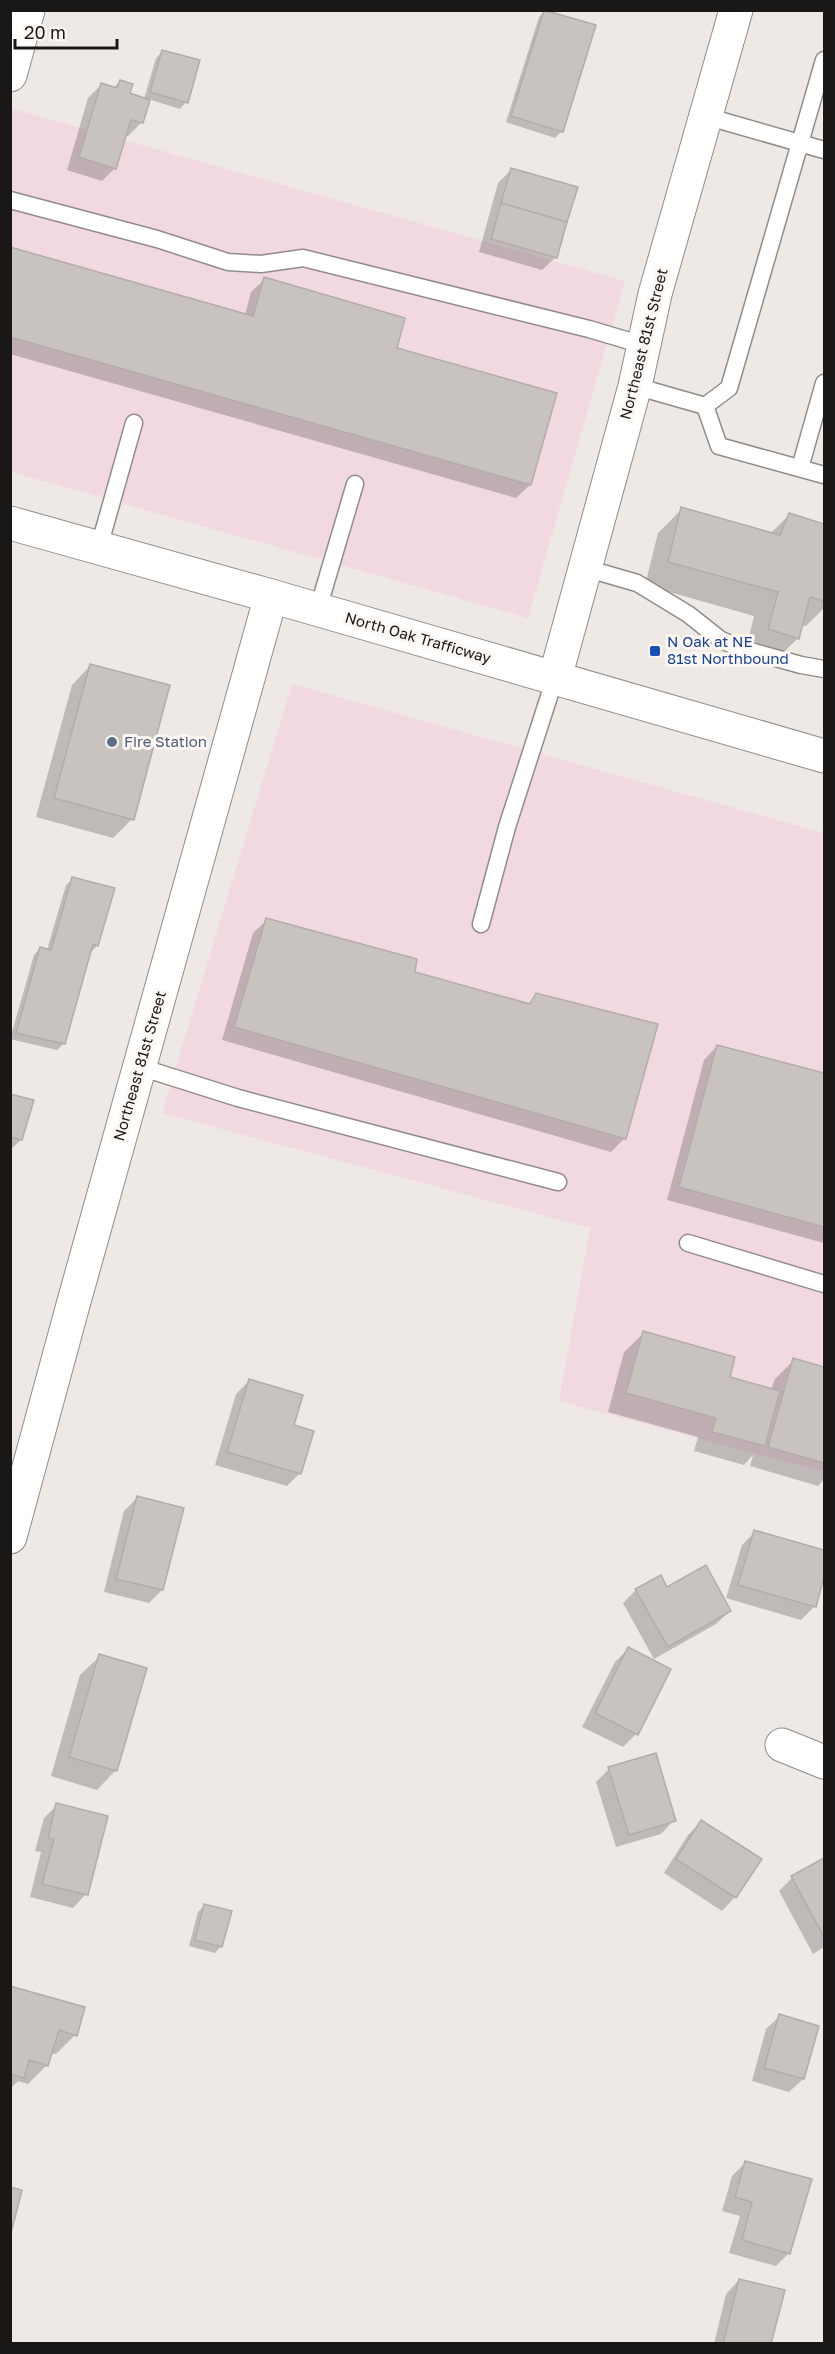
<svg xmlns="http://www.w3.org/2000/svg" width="835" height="2354" font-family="'Golos Text',sans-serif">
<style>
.commercial{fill:#f2d9e1}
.shadow{fill:#0003}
.building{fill:#c8c3bf;stroke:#b2ada9;stroke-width:1.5}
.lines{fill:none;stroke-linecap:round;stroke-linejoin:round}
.lane-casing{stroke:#918c88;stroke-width:19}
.street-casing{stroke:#918c88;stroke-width:35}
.secondary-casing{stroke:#918c88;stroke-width:35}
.lane{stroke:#fff;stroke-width:16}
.street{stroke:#fff;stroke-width:33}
.secondary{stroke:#fff;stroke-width:33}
.transit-dot{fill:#1a4fb4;stroke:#fcf7f3;stroke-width:2}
.service-dot{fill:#5c6f8a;stroke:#fcf7f3;stroke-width:2}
.labels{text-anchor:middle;stroke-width:6;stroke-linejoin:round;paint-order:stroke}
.street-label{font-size:15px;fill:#191816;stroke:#fcf7f3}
.transit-label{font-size:15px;fill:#164399;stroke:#fcf7f3;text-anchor:start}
.service-label{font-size:15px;fill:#4e5e75;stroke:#fcf7f3;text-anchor:start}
</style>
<rect width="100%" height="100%" fill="#efe9e5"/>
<g class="commercial">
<polygon points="10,108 625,281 528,618 11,472"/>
<polygon points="292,684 824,833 824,1472 559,1401 590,1228 162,1113"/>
</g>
<g class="shadow">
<polygon points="545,11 562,131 555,138 506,122 539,17"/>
<polygon points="163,51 186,102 180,109 148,99 141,123 128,136 125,135 115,168 102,181 67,170 88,98 101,85 113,88 120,81 128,94 144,99 156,58"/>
<polygon points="511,170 556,257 542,270 479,252 498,183"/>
<polygon points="10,248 245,315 251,292 265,279 395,349 556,394 530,485 516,498 10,354"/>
<polygon points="682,509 770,534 789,515 824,526 824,608 806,626 801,625 798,638 774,662 745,653 754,616 645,585 658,533"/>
<polygon points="91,665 132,819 113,838 36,817 72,685"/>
<polygon points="73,879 97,946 91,952 64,1043 57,1050 10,1039 34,955 40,948 47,950 66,885"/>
<polygon points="267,920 413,973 527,1005 537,995 656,1025 624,1139 611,1152 222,1040 253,933"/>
<polygon points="717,1046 824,1074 824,1243 667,1200 704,1060"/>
<polygon points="10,1096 21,1140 10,1150"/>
<polygon points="644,1333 728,1378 771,1390 775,1379 794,1360 824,1369 824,1479 818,1486 750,1466 753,1455 744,1465 694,1451 698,1437 608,1412 624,1352"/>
<polygon points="249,1381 292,1426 300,1473 287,1486 215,1465 236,1394"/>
<polygon points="137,1498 162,1590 149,1603 104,1592 124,1511"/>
<polygon points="755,1532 824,1552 824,1571 814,1607 801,1620 726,1598 742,1545"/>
<polygon points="667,1589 730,1611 716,1624 654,1659 623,1603 636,1590"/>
<polygon points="629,1648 636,1734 623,1747 582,1727 615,1662"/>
<polygon points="100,1656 116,1770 97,1790 51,1776 80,1675"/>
<polygon points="609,1769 674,1820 661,1834 616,1847 596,1782"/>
<polygon points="57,1805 86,1894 73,1908 30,1897 41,1852 35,1851 44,1818"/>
<polygon points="701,1822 760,1860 735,1897 722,1911 664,1873 688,1835"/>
<polygon points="824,1860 824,1947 813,1954 779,1891 792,1878"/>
<polygon points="204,1906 221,1946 215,1953 189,1946 198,1912"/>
<polygon points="10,1987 75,2035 56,2054 51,2053 47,2065 28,2084 18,2081 10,2089"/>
<polygon points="780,2016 803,2079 789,2092 752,2081 766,2029"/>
<polygon points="746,2162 789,2253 776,2266 729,2253 740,2216 722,2211 732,2176"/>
<polygon points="739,2280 770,2344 714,2344 726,2294"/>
</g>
<g class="building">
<polygon points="544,10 596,25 563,132 511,116"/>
<polygon points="162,50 200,60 188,103 150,92"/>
<polygon points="120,80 133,84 130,93 150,100 143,123 131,120 116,169 79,157 101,83 117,88"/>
<polygon points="511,168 578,187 567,222 501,203"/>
<polygon points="501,203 567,222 557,258 491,239"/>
<polygon points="10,247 253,316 264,277 405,318 397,348 557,393 531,485 10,337"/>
<polygon points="681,507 780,535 789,513 824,524 824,601 810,597 799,639 768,629 778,592 668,562"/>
<polygon points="90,664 170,685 134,820 54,798"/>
<polygon points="72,877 115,888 98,946 93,944 65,1044 16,1033 40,947 51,950"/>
<polygon points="266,918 417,959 415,972 530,1004 536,993 658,1024 626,1139 234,1027"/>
<polygon points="717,1045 824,1073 824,1227 679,1187"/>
<polygon points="10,1094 34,1100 22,1140 10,1137"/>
<polygon points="643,1331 735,1357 730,1377 780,1391 765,1446 712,1432 716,1418 626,1393"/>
<polygon points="793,1358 824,1367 824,1463 768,1447"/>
<polygon points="249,1379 303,1395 294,1425 314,1431 301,1474 227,1452"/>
<polygon points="137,1496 184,1508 163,1590 116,1579"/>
<polygon points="754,1530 824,1550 824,1577 816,1607 738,1585"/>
<polygon points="706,1565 731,1611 668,1647 635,1589 661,1575 667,1587"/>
<polygon points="628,1647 671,1669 638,1735 595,1713"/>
<polygon points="99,1654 147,1668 117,1771 69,1757"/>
<polygon points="656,1753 676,1821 629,1835 608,1767"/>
<polygon points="56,1803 108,1816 88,1895 42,1884 54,1839 48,1838"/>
<polygon points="701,1820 762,1859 736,1898 676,1859"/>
<polygon points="824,1858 824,1937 791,1876"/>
<polygon points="204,1904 232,1911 222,1947 195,1940"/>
<polygon points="10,1986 85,2007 77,2036 59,2030 48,2066 29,2060 24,2078 10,2074"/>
<polygon points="779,2014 819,2026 804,2079 764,2068"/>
<polygon points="745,2161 812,2179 790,2254 742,2240 752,2202 735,2197"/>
<polygon points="10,2187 22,2190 11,2233 10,2233"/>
<polygon points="739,2279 785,2290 771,2344 723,2344"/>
</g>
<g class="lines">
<g class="lane-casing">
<g id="lane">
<polyline points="705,116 824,150"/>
<polyline points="10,200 157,239 228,262 261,264 303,258 589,329 643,345"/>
<polyline points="635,386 705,406 719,446 824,475"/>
<polyline points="705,406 729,388 824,60"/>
<polyline points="800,468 824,383"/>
<polyline points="99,547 134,423"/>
<polyline points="585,568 637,583 688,614 721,640 743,649 801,665 824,669"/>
<polyline points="318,609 355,484"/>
<polyline points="481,924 507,827 555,678"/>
<polyline points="140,1067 238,1098 558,1182"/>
<polyline points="688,1243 824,1284"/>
</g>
</g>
<g class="street-casing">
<g id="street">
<polyline points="10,75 28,10"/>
<polyline points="555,678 635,386 655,294 736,10"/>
<polyline points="10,1537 73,1305 271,596"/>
<polyline points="782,1745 824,1762"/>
</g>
</g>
<g class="secondary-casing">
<polyline id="secondary" points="10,523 271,596 824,756"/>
</g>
<use href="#lane" class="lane"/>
<use href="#street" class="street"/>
<use href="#secondary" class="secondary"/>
</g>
<rect class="transit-dot" x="649" y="645" width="12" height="12" rx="3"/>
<circle class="service-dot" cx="112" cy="742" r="6"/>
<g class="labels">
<g class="street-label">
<text transform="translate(644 344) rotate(-76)" y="5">Northeast 81st Street</text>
<text transform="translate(418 638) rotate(16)" y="5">North Oak Trafficway</text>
<text transform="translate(140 1066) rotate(-74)" y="5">Northeast 81st Street</text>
</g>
<g class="transit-label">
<text x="667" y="647">N Oak at NE<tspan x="667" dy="17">81st Northbound</tspan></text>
</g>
<g class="service-label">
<text x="124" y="747">Fire Station</text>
</g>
</g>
<rect width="835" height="2354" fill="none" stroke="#191816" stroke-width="24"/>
<path d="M15 39v9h102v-9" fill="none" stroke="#191816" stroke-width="3"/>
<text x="24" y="39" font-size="18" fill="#191816" stroke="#fcf7f3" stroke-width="4.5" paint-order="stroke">20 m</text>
</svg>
